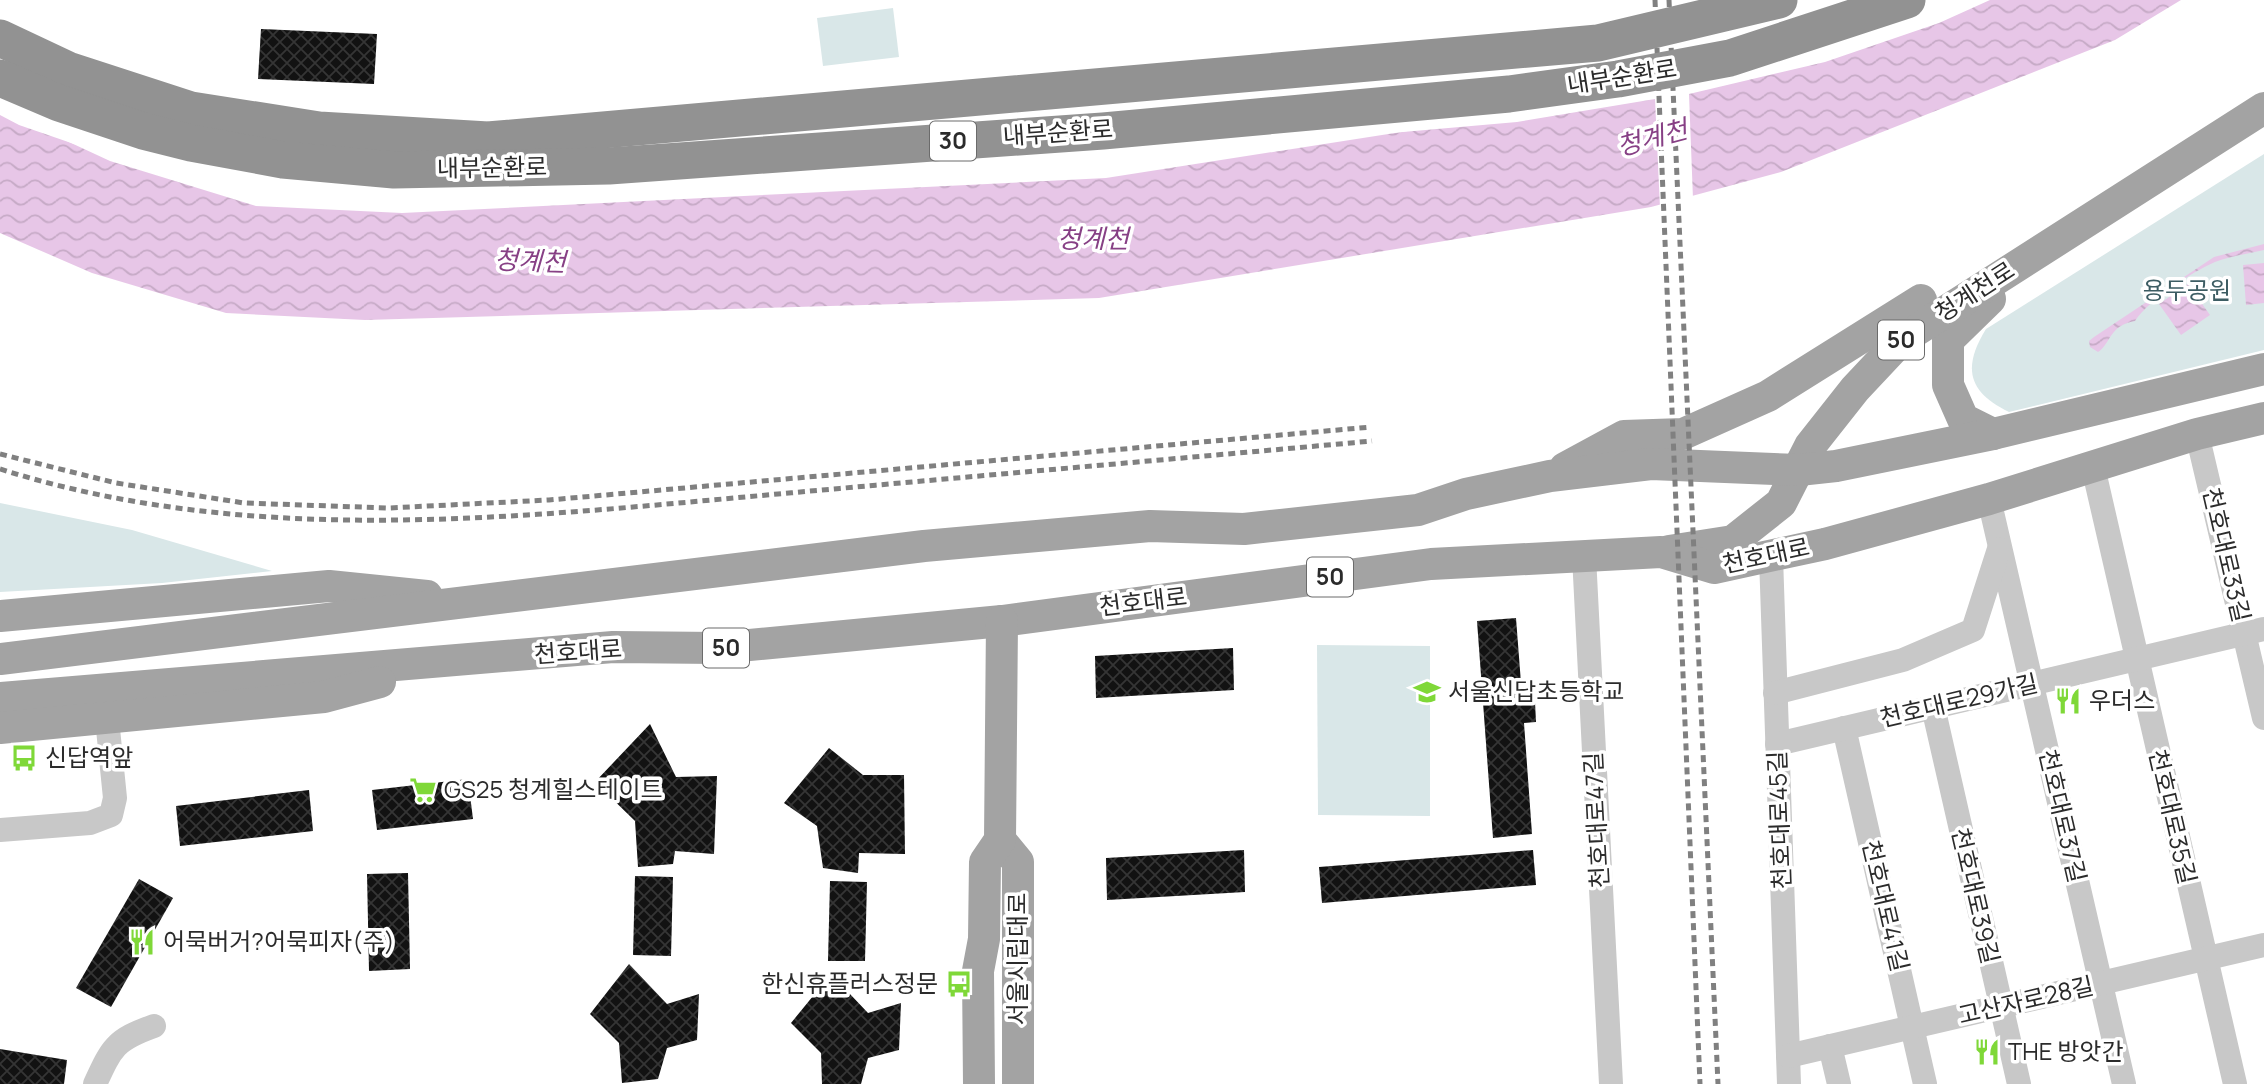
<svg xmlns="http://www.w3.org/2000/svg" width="2264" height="1084" font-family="Manrope,'Noto Sans KR',sans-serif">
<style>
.park{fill:#d9e7e8}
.water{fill:url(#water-waves)}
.pier{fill:#fff}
.building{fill:url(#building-cross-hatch)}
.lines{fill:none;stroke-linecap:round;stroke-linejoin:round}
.minor{stroke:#c8c8c8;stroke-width:24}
.major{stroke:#a3a3a3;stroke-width:32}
.rail{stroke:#808080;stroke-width:5;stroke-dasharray:7 5;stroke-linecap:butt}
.highway-bridge{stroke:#929292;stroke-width:37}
.labels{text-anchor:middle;stroke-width:7;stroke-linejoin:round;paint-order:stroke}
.shield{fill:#fff;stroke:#6b6b6b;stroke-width:2}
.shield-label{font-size:23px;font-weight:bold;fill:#2b2b2b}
.street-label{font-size:24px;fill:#2b2b2b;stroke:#fff}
.park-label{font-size:24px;fill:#3d5d63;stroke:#fff}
.poi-label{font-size:24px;fill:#2b2b2b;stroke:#fff;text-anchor:start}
.water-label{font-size:26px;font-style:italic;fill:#874085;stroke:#fff}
</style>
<defs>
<pattern id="water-waves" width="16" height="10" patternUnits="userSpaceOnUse" patternTransform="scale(1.75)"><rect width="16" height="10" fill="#e7c6e7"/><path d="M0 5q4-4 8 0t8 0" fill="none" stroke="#c6aac6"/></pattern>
<pattern id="building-cross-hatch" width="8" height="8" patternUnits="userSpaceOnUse" patternTransform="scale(1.75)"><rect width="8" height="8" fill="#121212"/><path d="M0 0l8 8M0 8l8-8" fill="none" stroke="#353535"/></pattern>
</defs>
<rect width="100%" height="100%" fill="#fff"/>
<g class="park">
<polygon points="893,8 899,57 823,66 817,18"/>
<path d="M2264 154V350L2009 412C1968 392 1962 368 1986 329Z"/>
<polygon points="0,503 132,530 272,571 162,583 0,592"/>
<polygon points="1317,645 1430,646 1430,816 1318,815"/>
</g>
<g class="water">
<polygon points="1954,0 2181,0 2115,40 1781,172 1651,207 1099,298 365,320 226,313 92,273 0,233 0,110 110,161 256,206 402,213 1106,178 1689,87"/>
<path d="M2264 244V250C2248 254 2230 256 2215 262 2190 273 2150 299 2135 321 2109 325 2111 344 2098 352L2090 347 2089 341 2094 337 2214 257Z"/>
<polygon points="2264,263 2264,303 2246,305 2243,265"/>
<polygon points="2188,284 2210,315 2181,335 2159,304"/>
</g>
<g class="pier">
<polygon points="1943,0 1990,0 1939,23 1825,62 1689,94 1693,199 1660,208 1655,99 1517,122 1357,136 1688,84"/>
<polygon points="0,106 1,106 106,155 19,125 0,115"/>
</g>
<g class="building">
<polygon points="261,29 377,34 374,84 258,79"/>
<polygon points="1516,618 1521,683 1534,682 1536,722 1524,723 1532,834 1493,838 1477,621"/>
<polygon points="1233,648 1234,690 1096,698 1095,656"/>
<polygon points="650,724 676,777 717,776 714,854 675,851 673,864 638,867 635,821 595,782"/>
<polygon points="829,748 863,775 904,775 905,854 859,853 858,873 823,868 817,826 784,803"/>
<polygon points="468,779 473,819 377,830 372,790"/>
<polygon points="309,790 313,831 180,846 176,806"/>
<polygon points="1244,850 1245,892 1107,900 1106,858"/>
<polygon points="1533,850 1536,885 1322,903 1319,867"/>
<polygon points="408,873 410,969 369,971 367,874"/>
<polygon points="635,876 673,877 671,956 633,955"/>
<polygon points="139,879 173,898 111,1007 76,988"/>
<polygon points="830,881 867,882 865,961 828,961"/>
<polygon points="629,964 667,1004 699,994 697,1040 667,1048 658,1079 622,1083 619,1043 590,1014"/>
<polygon points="831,974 868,1013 901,1003 899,1050 868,1058 861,1084 822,1084 821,1053 791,1023"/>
<polygon points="0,1049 67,1060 64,1084 0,1084"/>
</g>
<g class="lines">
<g class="minor">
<polyline points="2197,434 2264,718"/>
<polyline points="2093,467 2235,1084"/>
<polyline points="1989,499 2124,1084"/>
<polyline points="1584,556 1611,1084"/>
<polyline points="1771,557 1789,1084"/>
<polyline points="1775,693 1903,660 1973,630 1999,549"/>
<polyline points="1933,707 2019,1084"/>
<polyline points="1844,728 1925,1084"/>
<polyline points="1777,744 2264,629"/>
<polyline points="0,830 90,823 111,815 115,798 107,719"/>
<polyline points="1830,1046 1839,1084"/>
<polyline points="1788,1056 2264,945"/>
<path d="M95 1084C112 1047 115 1040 154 1026"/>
</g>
<g class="major">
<polyline points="1990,299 1948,340 1948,385 1963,419 1993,434"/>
<polyline points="1565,468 1624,436 1683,434 1768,396 1921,300"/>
<polyline points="1669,551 1733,541 1781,503 1810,446 1855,389 1901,340 2264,108"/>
<polyline points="0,616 329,586 427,596"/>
<polyline points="0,659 924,546 1150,526 1244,529 1418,510 1466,494 1550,476 1651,464 1799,470 1836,466 1993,434 2264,369"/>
<polyline points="0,698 613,647 718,648 1002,621 1431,564 1661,552 1714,568 1825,544 1989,499 2197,434 2264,418"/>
<polyline points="0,728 324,697 380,682"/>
<polyline points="1000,840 1018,862 1018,1084"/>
<polyline points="979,1084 978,971 984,939 985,862 1000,840 1002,621"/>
</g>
<g class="rail">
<polyline points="1655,0 1700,1084"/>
<polyline points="1669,0 1718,1084"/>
<polyline points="0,454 116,483 244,503 389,508 549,500 1371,427"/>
<path d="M0 469C253 549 520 517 778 494 976 476 1174 459 1372 441"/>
</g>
<g class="highway-bridge">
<polyline points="0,38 68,70 191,110 319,130 488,140 1598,43 1779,0"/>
<polyline points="0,78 59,103 143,131 191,143 283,160 394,170 609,166 1103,131 1509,94 1618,79 1730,58 1907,0"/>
</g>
</g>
<defs>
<g id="school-bare" transform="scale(2.1)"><path d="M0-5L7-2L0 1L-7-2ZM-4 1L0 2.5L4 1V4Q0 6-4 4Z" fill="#7fd838" stroke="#fff" stroke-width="2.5" paint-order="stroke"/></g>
<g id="restaurant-bare" transform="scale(2.1)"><path d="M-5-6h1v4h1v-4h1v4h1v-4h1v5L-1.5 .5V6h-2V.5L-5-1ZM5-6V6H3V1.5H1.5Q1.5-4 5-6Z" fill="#7fd838" stroke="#fff" stroke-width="2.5" paint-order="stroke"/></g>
<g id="bus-bare" transform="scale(2.1)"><path d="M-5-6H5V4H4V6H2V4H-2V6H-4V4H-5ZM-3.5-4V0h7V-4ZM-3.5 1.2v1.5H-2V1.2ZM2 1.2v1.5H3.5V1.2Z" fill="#7fd838" stroke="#fff" stroke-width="2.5" paint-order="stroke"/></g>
<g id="supermarket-bare" transform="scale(2.1)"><path d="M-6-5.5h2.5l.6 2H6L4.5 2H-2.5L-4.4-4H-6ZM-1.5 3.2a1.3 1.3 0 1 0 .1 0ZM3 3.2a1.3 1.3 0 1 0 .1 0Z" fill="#7fd838" stroke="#fff" stroke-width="2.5" paint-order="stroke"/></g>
</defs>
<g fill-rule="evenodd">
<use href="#school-bare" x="1427" y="692"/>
<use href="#restaurant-bare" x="2068" y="701"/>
<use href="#bus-bare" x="24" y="758"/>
<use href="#supermarket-bare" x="423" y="790"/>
<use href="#restaurant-bare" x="142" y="942"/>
<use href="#bus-bare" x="959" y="984"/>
<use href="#restaurant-bare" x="1987" y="1052"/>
</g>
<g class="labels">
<g class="shield">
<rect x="930" y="121.5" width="46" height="39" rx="5"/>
<rect x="1878" y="320.5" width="46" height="39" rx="5"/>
<rect x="1307" y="557.5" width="46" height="39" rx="5"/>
<rect x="703" y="628.5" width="46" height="39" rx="5"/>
</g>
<g class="shield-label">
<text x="953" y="149">30</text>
<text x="1901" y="348">50</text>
<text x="1330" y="585">50</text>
<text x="726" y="656">50</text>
</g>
<g class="street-label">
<text transform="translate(1622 77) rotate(-9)" y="8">내부순환로</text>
<text transform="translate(1058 133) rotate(-4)" y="8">내부순환로</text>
<text transform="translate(492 168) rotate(-1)" y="8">내부순환로</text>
<text transform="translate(1975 292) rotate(-33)" y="8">청계천로</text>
<text transform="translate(2226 555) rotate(77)" y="8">천호대로33길</text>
<text transform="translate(1766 556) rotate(-12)" y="8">천호대로</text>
<text transform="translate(1143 602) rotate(-7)" y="8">천호대로</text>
<text transform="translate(578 652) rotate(-4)" y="8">천호대로</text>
<text transform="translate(1959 701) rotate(-13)" y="8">천호대로29가길</text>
<text transform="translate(2062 816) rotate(77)" y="8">천호대로37길</text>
<text transform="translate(2172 817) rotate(77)" y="8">천호대로35길</text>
<text transform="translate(1597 820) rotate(-93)" y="8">천호대로47길</text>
<text transform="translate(1780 820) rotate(-92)" y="8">천호대로45길</text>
<text transform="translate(1975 896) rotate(77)" y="8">천호대로39길</text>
<text transform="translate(1885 906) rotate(77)" y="8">천호대로41길</text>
<text transform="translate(1018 959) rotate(-90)" y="8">서울시립대로</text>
<text transform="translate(2026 1001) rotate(-13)" y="8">고산자로28길</text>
</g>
<g class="park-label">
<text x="2187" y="299">용두공원</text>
</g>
<g class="poi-label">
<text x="1448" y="700">서울신답초등학교</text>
<text x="2089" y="709">우더스</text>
<text x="45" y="766">신답역앞</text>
<text x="444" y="798">GS25 청계힐스테이트</text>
<text x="163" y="950">어묵버거?어묵피자(주)</text>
<text x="938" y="992" text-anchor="end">한신휴플러스정문</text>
<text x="2008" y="1060">THE 방앗간</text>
</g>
<g class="water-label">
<text transform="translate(1652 138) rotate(-15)" y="9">청계천</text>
<text x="1093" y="248">청계천</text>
<text transform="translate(530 261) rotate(2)" y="9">청계천</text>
</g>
</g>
</svg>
